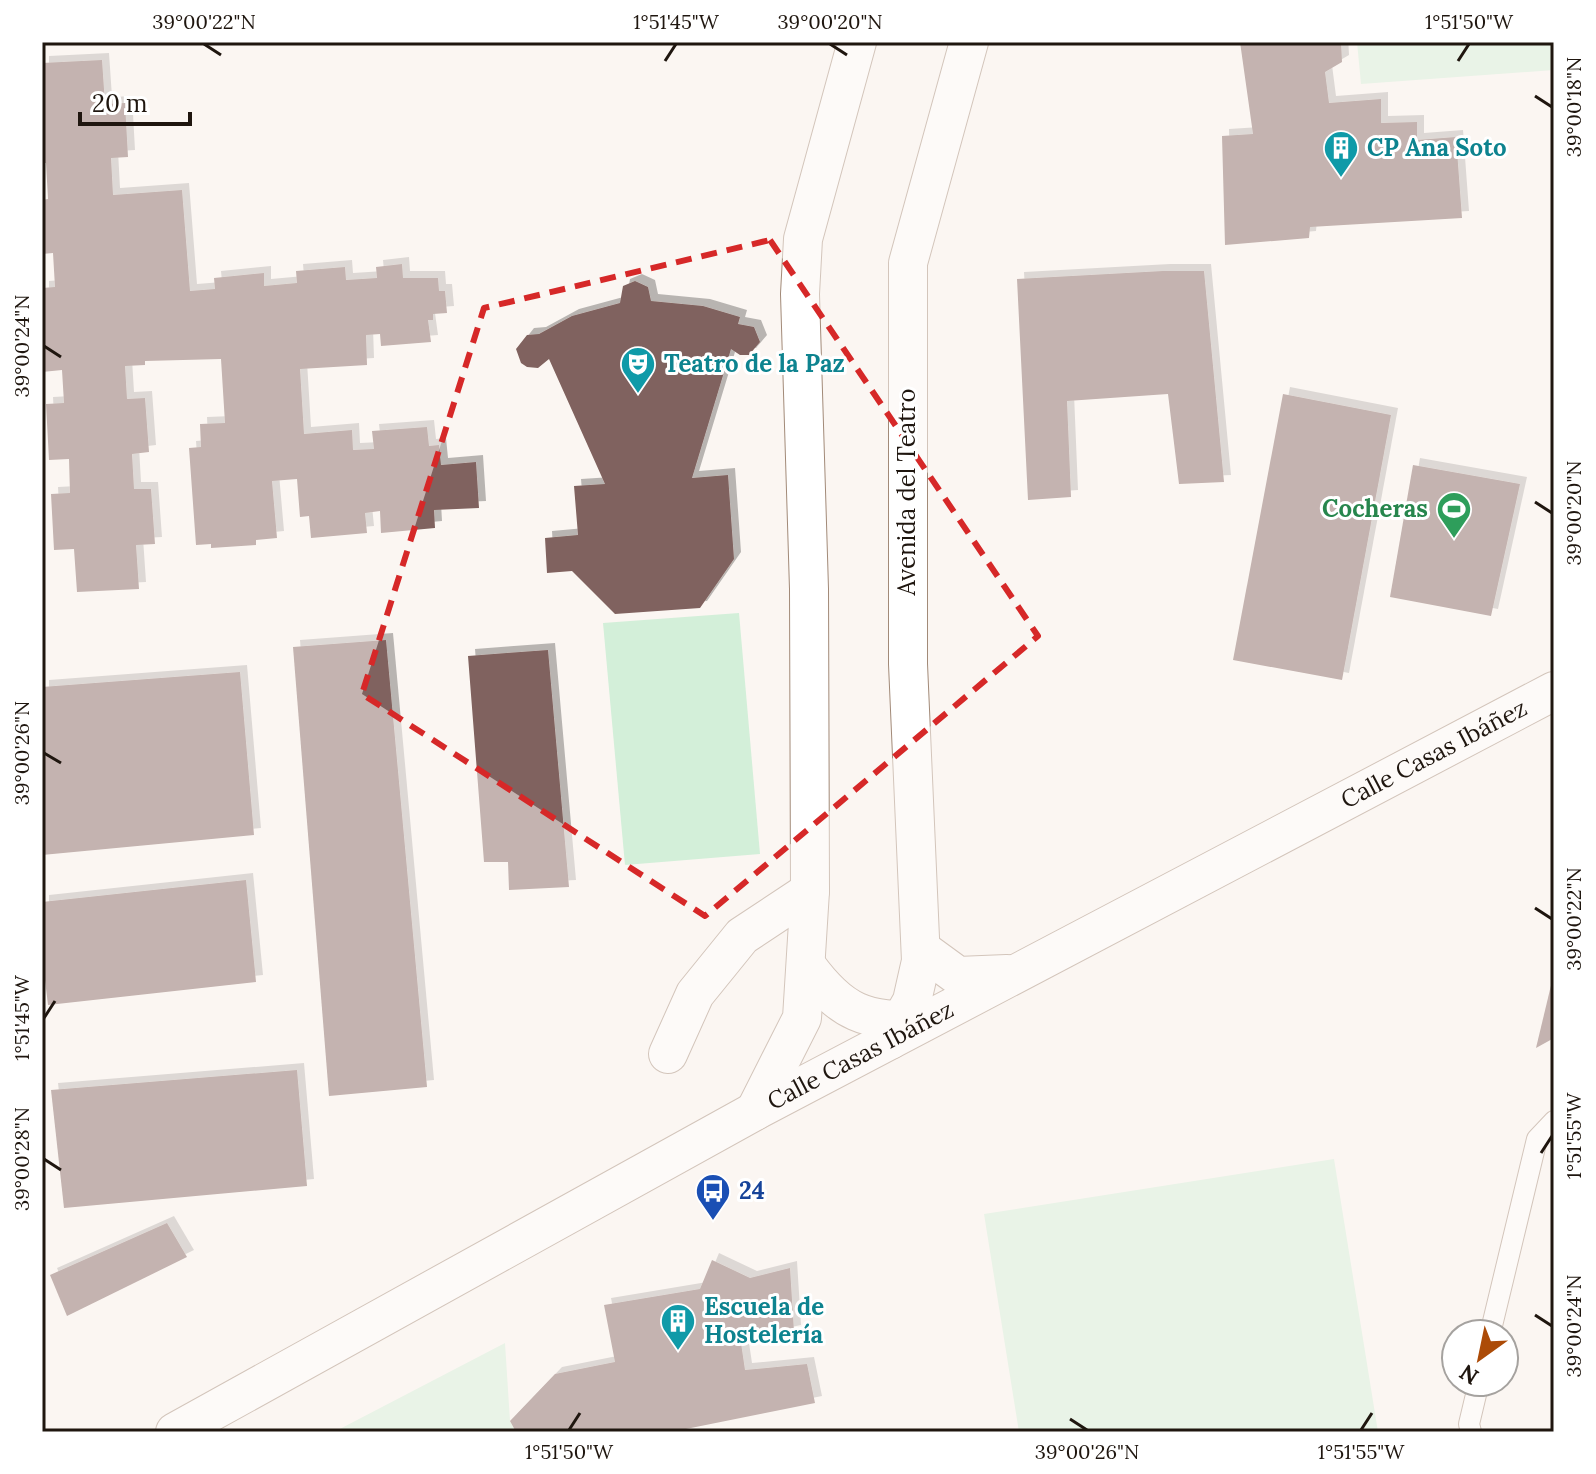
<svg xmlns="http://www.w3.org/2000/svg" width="1596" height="1474" font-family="Lora,serif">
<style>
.green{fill:#d3efd9}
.building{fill:#80625e;filter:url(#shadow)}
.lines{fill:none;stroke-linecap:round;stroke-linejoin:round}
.service-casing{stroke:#a28a78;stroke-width:22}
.minor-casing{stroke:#a28a78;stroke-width:40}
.service{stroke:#fff;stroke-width:20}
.minor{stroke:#fff;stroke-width:38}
.marked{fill:none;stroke:#d62828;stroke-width:6;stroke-dasharray:16 10;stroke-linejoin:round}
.ticks{fill:none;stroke:#1f160f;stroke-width:3}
.labels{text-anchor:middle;stroke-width:6;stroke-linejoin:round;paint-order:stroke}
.culture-label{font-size:24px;font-weight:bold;fill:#0d838f;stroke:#fff;text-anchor:start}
.street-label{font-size:24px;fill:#1f160f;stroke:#fff}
.leisure-label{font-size:24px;font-weight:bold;fill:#27864d;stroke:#fff;text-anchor:end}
.transit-label{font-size:24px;font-weight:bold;fill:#164399;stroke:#fff;text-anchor:start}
.neatline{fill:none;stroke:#1f160f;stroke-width:3}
.ticks-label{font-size:20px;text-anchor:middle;fill:#1f160f}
</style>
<defs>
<filter id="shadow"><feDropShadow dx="7" dy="-7" stdDeviation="0" flood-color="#0004"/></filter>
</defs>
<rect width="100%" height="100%" fill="#fbf6f2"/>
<g class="green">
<polygon points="1357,42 1554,42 1554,70 1361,84"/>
<polygon points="739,613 760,854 625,865 603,623"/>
<polygon points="1334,1159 1378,1432 1019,1432 984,1214"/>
<polygon points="505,1343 510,1421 516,1432 334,1432"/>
</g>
<g class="building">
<polygon points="1240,42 1341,42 1342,62 1325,72 1329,103 1381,99 1381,123 1417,122 1417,140 1456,137 1462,218 1310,227 1309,238 1225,245 1222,136 1253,134"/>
<polygon points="102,60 105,104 125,103 128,157 111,158 113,195 182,190 190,291 215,289 214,278 264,273 264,286 297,283 296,271 345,267 346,280 377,278 376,267 402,264 403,278 438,278 439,291 445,291 447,313 433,314 433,320 428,320 431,342 381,346 380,334 366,335 367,365 300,369 304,434 352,430 353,450 374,449 372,431 427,427 429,446 439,445 441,465 476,462 479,508 434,510 435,528 381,533 380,511 365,513 367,533 311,538 309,516 300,517 297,479 272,481 277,538 256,540 256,545 211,548 211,544 196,545 189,448 201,447 200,424 225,423 221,359 145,361 145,365 125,366 127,399 145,398 149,452 132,454 134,489 151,489 155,544 136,545 139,589 77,592 74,549 54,550 51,494 70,493 69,459 49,460 46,404 64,403 62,370 42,372 42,288 55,287 53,253 42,254 42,200 48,199 46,163 42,163 42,63"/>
<polygon points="1163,271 1204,271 1224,482 1179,484 1168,394 1067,401 1071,497 1028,500 1017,279"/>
<polygon points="635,281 648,287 651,301 703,306 740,317 738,324 754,327 760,342 749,355 740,355 731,349 692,478 728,475 734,559 700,608 615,614 572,571 547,573 545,538 578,535 574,486 605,484 549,359 538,368 527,367 521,363 516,349 527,335 539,334 572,316 620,303 623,286"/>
<polygon points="1283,394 1391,415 1342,680 1233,660"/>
<polygon points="1413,465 1520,484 1491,616 1390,597"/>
<polygon points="386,640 427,1087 329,1096 293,647"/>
<polygon points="548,650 569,887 509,890 508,862 484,862 468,656"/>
<polygon points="240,672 254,835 42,855 42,687"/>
<polygon points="246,880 256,982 48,1005 42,955 42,902"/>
<polygon points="1553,977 1554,1038 1536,1048"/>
<polygon points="297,1070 307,1186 64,1208 51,1090"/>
<polygon points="167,1223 187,1257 67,1316 50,1275"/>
<polygon points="712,1260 750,1278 790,1268 794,1332 741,1343 745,1370 807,1364 815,1403 671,1432 580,1432 578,1429 516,1432 510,1421 555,1374 615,1362 604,1305 700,1289"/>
</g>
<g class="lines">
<g class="service-casing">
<g id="service">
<polyline points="1490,1334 1537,1139 1554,1121"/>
<polyline points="1471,1432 1469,1424 1479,1382"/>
</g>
</g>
<g class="minor-casing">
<g id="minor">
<polyline points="921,949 958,976 1007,974"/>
<path d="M807 966C842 1014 865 1021 923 1021"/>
<polyline points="890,1040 912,1001 921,961 908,664 908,263 969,42"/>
<polyline points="668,1054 695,994 742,936 810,891"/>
<polyline points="755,1111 802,1018 810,891 809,589 800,294 803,239 857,42"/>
<path id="s1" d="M175 1432 755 1111 1554 691"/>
</g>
</g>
<use href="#service" class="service"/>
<use href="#minor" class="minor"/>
</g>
<path d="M0 0H1596V1474H0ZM770 240 1038 636 705 916 362 694 484 308Z" fill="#fbf6f2" fill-opacity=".55" fill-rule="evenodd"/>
<path class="marked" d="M770 240 1038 636 705 916 362 694 484 308Z"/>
<path class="ticks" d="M204 44 221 55M830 44 847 55M665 61 676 44M1458 61 1469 44M1535 96 1552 107M44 346 61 357M1535 502 1552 513M44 753 61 763M1535 908 1552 919M44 1018 55 1001M1541 1153 1552 1136M44 1159 61 1170M1535 1315 1552 1326M1070 1419 1087 1430M569 1430 580 1413M1361 1430 1372 1413"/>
<defs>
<g id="building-pin" transform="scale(1.8)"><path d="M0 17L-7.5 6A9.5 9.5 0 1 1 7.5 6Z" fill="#0f9aa8" stroke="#fff"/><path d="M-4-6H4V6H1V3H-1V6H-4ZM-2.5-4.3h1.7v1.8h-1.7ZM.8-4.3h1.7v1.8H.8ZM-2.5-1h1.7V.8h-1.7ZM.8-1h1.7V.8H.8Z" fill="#fff"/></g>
<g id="theatre-pin" transform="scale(1.8)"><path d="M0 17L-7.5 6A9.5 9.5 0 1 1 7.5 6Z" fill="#0f9aa8" stroke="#fff"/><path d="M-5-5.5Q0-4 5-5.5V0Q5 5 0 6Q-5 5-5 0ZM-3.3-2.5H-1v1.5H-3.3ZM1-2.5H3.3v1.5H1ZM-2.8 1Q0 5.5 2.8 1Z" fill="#fff"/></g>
<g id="stadium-pin" transform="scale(1.8)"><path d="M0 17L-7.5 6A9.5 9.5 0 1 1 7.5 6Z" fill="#2e9e5b" stroke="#fff"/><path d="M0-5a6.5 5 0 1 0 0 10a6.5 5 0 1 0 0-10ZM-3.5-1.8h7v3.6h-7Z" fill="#fff"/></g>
<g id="bus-pin" transform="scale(1.8)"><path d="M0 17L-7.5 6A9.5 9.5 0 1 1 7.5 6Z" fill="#1a4fb4" stroke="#fff"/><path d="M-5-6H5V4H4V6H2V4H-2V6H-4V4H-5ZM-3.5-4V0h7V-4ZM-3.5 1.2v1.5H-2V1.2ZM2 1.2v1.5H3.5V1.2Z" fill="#fff"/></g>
</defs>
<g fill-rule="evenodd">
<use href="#building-pin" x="1341" y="148"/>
<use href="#theatre-pin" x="638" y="364"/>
<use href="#stadium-pin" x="1454" y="509"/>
<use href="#bus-pin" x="713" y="1191"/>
<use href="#building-pin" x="678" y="1321"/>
</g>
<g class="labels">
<g class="culture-label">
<text x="1367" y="156">CP Ana Soto</text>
<text x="664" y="372">Teatro de la Paz</text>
<text x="704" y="1315">Escuela de<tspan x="704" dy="28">Hostelería</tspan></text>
</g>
<g class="street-label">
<text transform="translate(907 492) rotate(-90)" y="8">Avenida del Teatro</text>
<text dy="8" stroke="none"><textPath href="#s1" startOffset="1430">Calle Casas Ibáñez</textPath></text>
<text dy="8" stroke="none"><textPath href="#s1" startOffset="782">Calle Casas Ibáñez</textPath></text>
</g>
<g class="leisure-label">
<text x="1428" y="517">Cocheras</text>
</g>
<g class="transit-label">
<text x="739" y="1199">24</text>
</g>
</g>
<rect width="1596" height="1474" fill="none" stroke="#ffffff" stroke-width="88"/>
<g transform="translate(1480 1358) rotate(213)"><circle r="38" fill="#ffffff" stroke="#a5a29f" stroke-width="2"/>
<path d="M0-6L14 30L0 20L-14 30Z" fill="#ac4b07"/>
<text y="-12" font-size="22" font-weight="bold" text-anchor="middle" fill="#1f160f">N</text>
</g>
<path d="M80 112v12h110v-12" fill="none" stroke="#1f160f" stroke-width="4"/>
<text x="92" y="112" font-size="24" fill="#1f160f" stroke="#ffffff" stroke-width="6" paint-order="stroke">20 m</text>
<rect x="44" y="44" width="1508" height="1386" class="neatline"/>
<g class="ticks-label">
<text x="204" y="29">39°00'22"N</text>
<text x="676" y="29">1°51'45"W</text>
<text x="830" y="29">39°00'20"N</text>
<text x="1469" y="29">1°51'50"W</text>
<text transform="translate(1574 107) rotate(-90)" y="7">39°00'18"N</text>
<text transform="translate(22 346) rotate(-90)" y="7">39°00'24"N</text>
<text transform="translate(1574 513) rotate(-90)" y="7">39°00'20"N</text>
<text transform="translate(22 753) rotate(-90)" y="7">39°00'26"N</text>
<text transform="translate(1574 919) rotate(-90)" y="7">39°00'22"N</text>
<text transform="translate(22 1018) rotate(-90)" y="7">1°51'45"W</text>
<text transform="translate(1574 1136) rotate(-90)" y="7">1°51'55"W</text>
<text transform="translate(22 1159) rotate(-90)" y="7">39°00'28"N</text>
<text transform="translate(1574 1326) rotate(-90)" y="7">39°00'24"N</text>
<text x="569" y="1459">1°51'50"W</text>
<text x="1087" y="1459">39°00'26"N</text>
<text x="1361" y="1459">1°51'55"W</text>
</g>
</svg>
